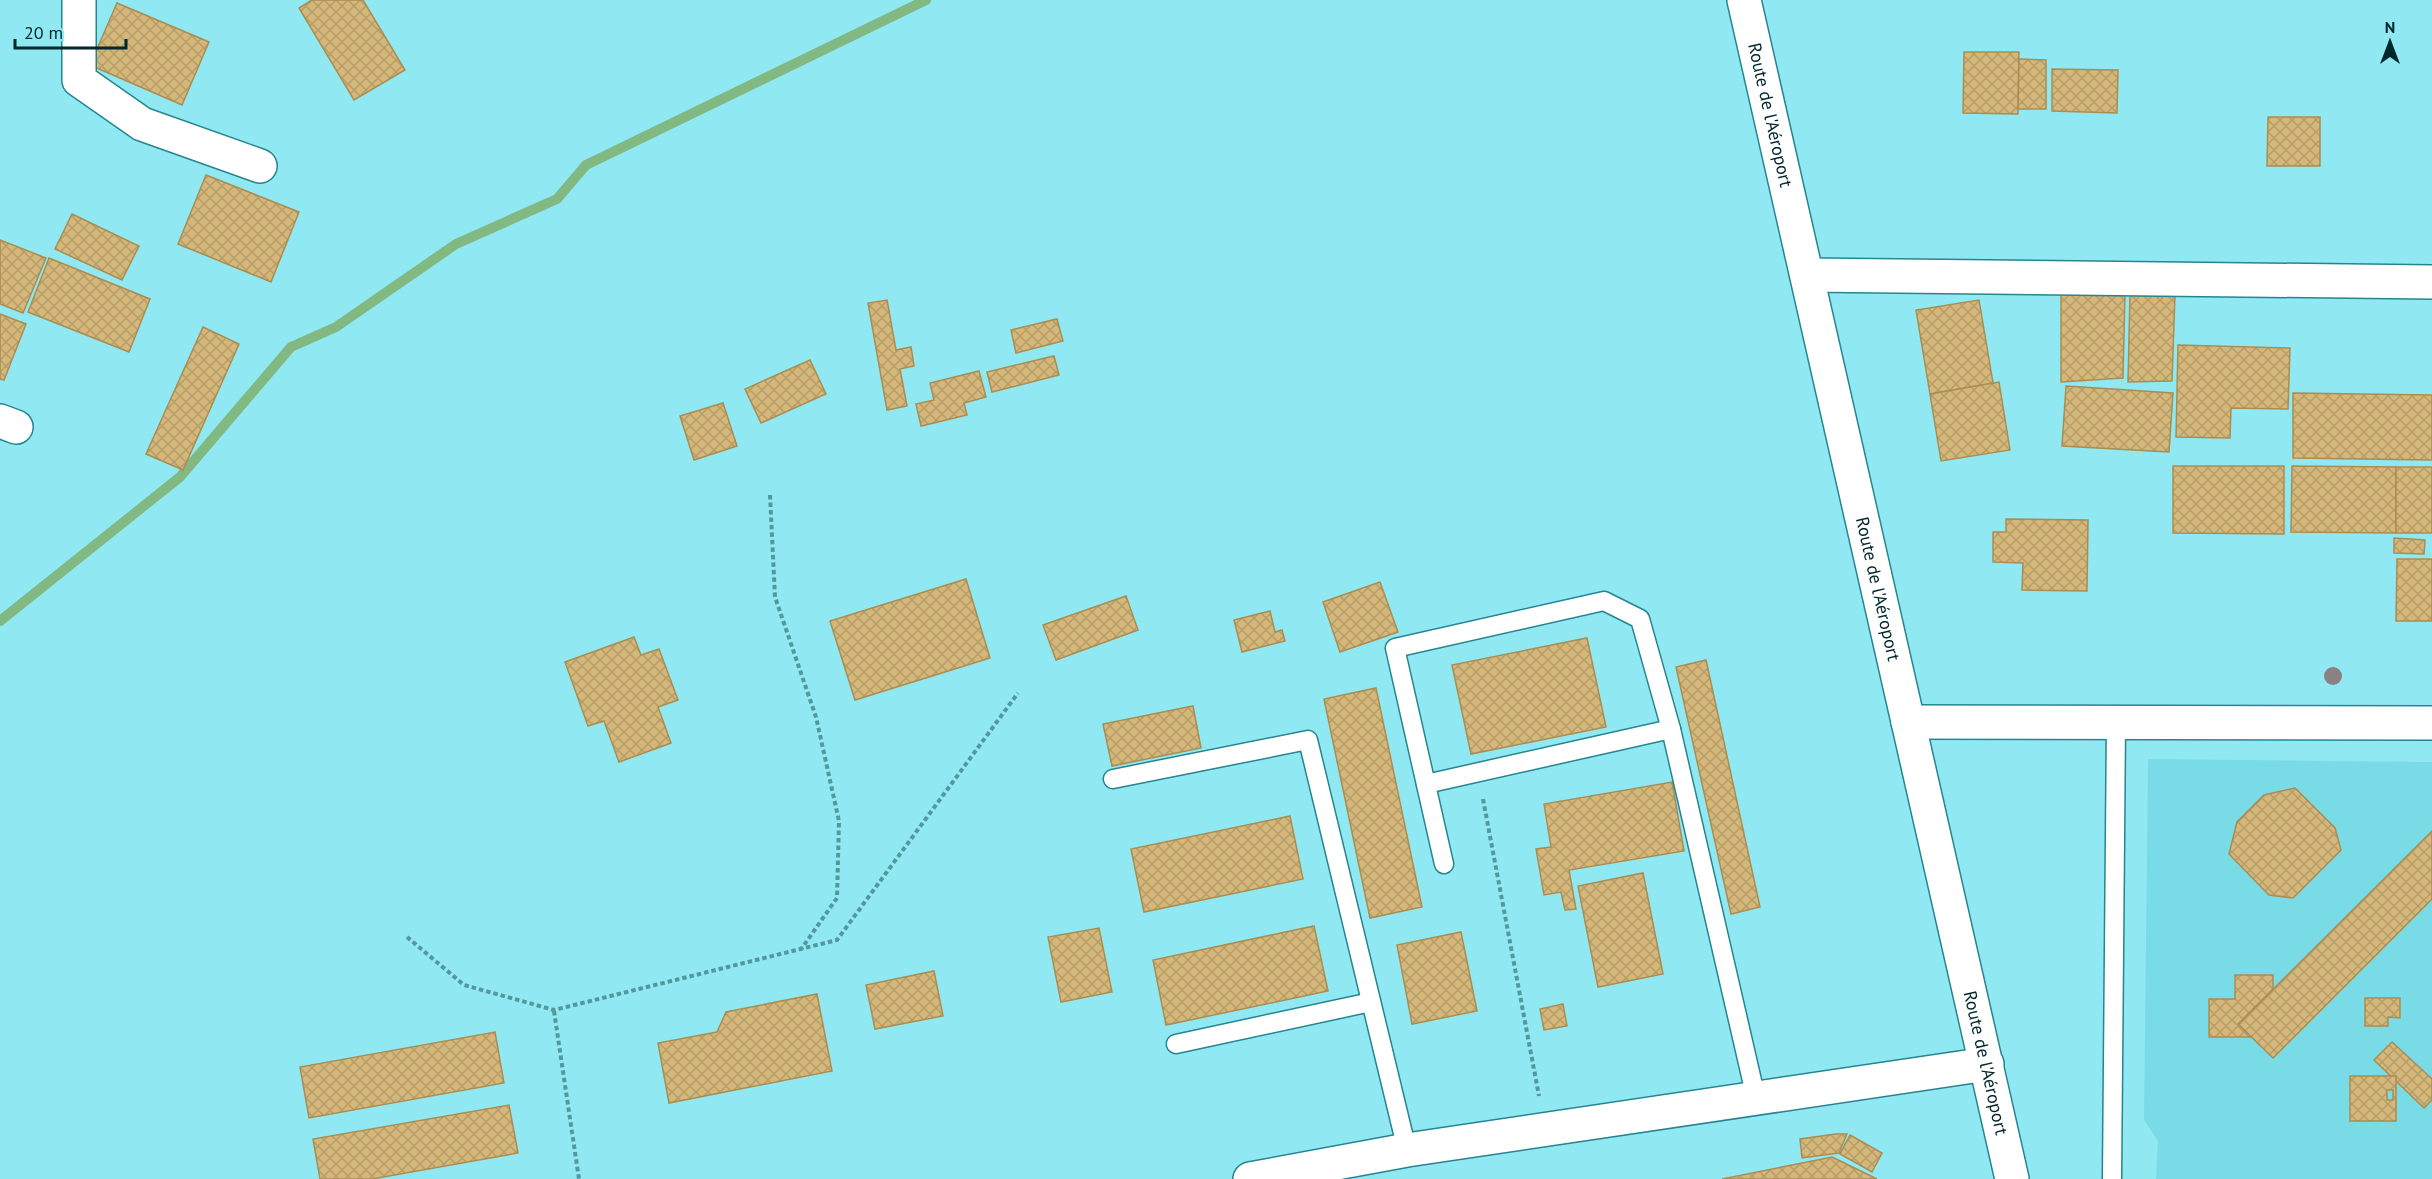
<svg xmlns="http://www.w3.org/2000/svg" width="2432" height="1179" font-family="'PT Sans',sans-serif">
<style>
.built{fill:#79dbe6}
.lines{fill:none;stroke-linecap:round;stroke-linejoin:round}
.stream{stroke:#82b983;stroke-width:10}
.building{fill:url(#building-cross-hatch);stroke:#aa8d51;stroke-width:1.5;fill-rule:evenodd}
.service-casing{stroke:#26858f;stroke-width:21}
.minor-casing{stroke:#26858f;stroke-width:36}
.secondary-casing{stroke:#26858f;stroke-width:36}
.path{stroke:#54989f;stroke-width:4;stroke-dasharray:4.5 3;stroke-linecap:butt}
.service{stroke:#fff;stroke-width:18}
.minor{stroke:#fff;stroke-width:33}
.secondary{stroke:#fff;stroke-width:33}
.tree{fill:#8b8084}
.labels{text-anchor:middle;stroke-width:4.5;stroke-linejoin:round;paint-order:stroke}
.street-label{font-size:18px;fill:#00272b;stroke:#90e9f2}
</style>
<defs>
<pattern id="building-cross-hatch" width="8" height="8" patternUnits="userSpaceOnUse" patternTransform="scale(1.5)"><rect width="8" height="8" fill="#d5b77a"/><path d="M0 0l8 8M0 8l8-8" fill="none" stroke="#b59d6a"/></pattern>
</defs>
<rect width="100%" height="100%" fill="#90e9f2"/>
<polygon class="built" points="2148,759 2432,762 2432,1179 2156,1179 2158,1141 2144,1120"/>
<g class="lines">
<polyline class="stream" points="0,621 180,477 291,347 336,327 456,244 557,199 586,165 926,0"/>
</g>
<g class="building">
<polygon points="312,0 363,0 405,70 354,100 299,8"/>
<polygon points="117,3 209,42 182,105 90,65"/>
<polygon points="1964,52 2019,52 2018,114 1963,113"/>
<polygon points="2019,59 2046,60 2046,109 2018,109"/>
<polygon points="2052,69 2118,70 2117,113 2052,111"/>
<polygon points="2268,117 2320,117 2320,166 2267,166"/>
<polygon points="206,175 299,212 271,282 178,244"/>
<polygon points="72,214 139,246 122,280 55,249"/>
<polygon points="0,240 46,258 23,313 0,304"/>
<polygon points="49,258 150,299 129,352 28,312"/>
<polygon points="2061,292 2125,293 2123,378 2061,382"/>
<polygon points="2130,293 2175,294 2172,381 2128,382"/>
<polygon points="887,300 896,350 911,347 914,366 900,369 907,406 887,410 868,303"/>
<polygon points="1979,300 1993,383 1930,394 1916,310"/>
<polygon points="0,314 26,324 4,380 0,379"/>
<polygon points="1057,319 1063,341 1016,353 1011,330"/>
<polygon points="203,327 239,344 183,470 146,454"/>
<polygon points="2178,345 2290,348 2288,409 2231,408 2230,438 2176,437"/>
<polygon points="1054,356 1059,375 992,392 987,372"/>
<polygon points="810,360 826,394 761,423 745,389"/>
<polygon points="979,371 986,397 964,403 967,415 921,426 916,404 934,400 930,383"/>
<polygon points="1999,382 2010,450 1941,461 1930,394"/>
<polygon points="2066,386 2173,393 2169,452 2062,446"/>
<polygon points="2293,393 2432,395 2432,460 2293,458"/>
<polygon points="723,403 737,446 694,460 680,416"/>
<polygon points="2173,466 2284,466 2284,534 2173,533"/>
<polygon points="2292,466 2396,467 2396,533 2291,532"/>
<rect x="2396" y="467" width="36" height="66"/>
<polygon points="2006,519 2088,520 2087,591 2022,590 2023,563 1993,562 1993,532 2006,532"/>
<polygon points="2394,538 2425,540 2424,554 2394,553"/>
<polygon points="2397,559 2432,559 2432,621 2396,621"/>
<polygon points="966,579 990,658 855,700 830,621"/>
<polygon points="1380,582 1398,632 1340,652 1323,602"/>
<polygon points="1126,596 1138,630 1056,660 1043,625"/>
<polygon points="1270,611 1275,632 1282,630 1285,641 1242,652 1234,620"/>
<polygon points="634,637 641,655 659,649 678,700 658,707 671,743 619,762 604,721 588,726 565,662"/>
<polygon points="1587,638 1606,727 1471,754 1452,665"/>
<polygon points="1706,660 1760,907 1731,914 1676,667"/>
<polygon points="1376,688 1422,907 1370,918 1324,699"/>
<polygon points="1193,706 1201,748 1112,766 1103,724"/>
<polygon points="1672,782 1684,851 1569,870 1576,909 1565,910 1561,892 1544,895 1536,849 1551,847 1544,804"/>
<polygon points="2295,788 2335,828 2341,850 2293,898 2269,895 2229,854 2237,822 2264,795"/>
<polygon points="1290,816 1303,879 1144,912 1131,849"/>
<polygon points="2432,831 2432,899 2273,1058 2238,1024"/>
<polygon points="1643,873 1663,974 1598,987 1578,886"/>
<polygon points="1314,926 1328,991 1166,1025 1153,960"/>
<polygon points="1099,928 1112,992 1061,1002 1048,937"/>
<polygon points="1461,932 1477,1011 1412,1024 1397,945"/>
<polygon points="934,971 943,1016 875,1029 866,985"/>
<polygon points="2235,975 2273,975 2273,989 2238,1024 2251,1037 2209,1037 2209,999 2235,999"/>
<polygon points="817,994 832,1071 669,1103 658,1043 717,1032 726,1012"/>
<polygon points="2365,998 2400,998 2400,1018 2388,1017 2388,1026 2365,1026"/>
<polygon points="1563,1004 1567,1026 1544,1030 1540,1009"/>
<polygon points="495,1032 504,1083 309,1118 300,1067"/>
<polygon points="2392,1042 2432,1079 2432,1100 2424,1108 2374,1060"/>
<path d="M2350 1076H2396V1121H2350ZM2387 1090H2393V1100H2387Z"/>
<polygon points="509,1105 518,1153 372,1179 320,1179 313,1139"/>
<polygon points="1836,1134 1847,1134 1839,1153 1802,1158 1800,1139"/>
<polygon points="1850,1135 1882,1153 1872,1172 1840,1154"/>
<polygon points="1832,1157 1877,1179 1722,1179"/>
</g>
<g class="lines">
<g class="service-casing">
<g id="service">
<polyline points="1113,779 1308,740 1407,1150"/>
<polyline points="1426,784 1671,729"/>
<polyline points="1444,864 1395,648 1604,601 1640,619 1671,729 1756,1098"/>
<polyline points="1176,1044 1371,1002"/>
<polyline points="2112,1179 2116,723"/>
</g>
</g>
<g class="minor-casing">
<g id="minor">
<polyline points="79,0 79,80 142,124 260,166"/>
<polyline points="1807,275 2432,282"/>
<polyline points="0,421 16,427"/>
<polyline points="1908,722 2432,723"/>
<polyline points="1250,1179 1407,1150 1987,1064"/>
</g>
</g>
<g class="secondary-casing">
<g id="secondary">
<path id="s1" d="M1744 0 2012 1179"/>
</g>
</g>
<g class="path">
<polyline points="770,495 775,597 816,717 839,821 837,898 802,948"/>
<polyline points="1483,799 1539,1096"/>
<polyline points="407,937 464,985 554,1010 837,940 1018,693"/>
<polyline points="554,1011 579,1179"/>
</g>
<use href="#service" class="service"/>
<use href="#minor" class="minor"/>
<use href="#secondary" class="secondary"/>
</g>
<circle class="tree" cx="2333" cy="676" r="9"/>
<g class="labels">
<g class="street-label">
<text dy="6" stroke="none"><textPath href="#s1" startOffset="118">Route de l'Aéroport</textPath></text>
<text dy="6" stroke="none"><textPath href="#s1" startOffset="604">Route de l'Aéroport</textPath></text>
<text dy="6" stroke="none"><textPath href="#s1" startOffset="1090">Route de l'Aéroport</textPath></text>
</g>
</g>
<g transform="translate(2390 42)" stroke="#90e9f2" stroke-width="4.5" paint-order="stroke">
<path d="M0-4.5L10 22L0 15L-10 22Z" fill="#00272b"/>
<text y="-9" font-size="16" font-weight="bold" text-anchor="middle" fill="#00272b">N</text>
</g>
<path d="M15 39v9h111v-9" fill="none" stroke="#00272b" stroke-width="3"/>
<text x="24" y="39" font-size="18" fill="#00272b" stroke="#90e9f2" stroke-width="4.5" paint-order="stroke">20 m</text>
</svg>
